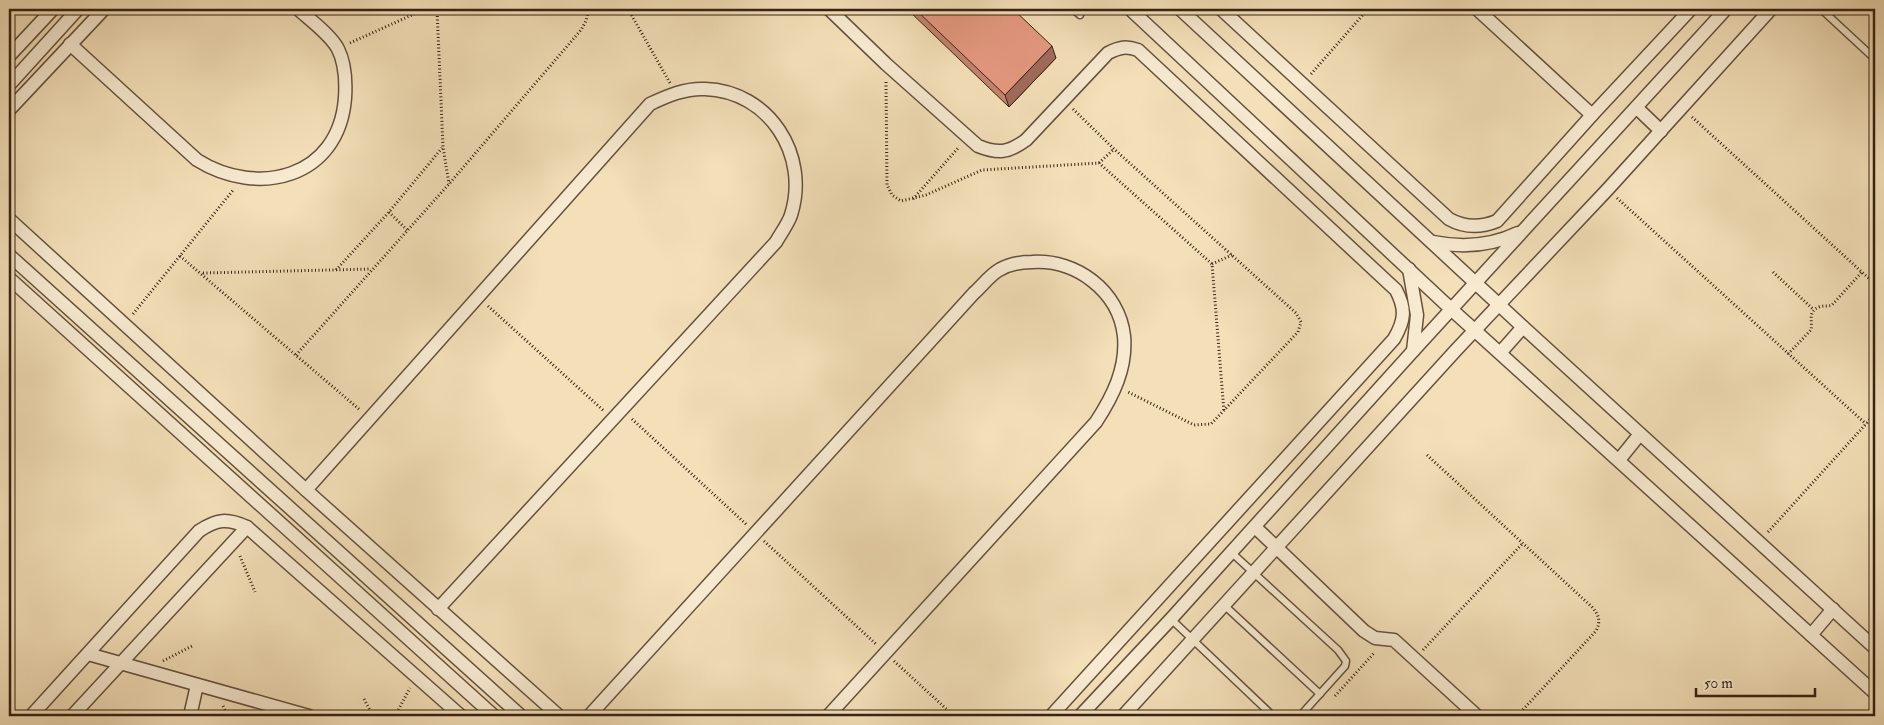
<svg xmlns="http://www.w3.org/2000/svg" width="1884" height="725" font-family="'IM FELL Double Pica',serif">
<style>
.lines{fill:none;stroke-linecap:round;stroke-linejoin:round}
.service-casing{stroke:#66513e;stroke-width:9}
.minor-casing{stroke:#66513e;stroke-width:15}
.path{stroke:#372215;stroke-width:3;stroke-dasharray:1 2.5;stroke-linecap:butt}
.service{stroke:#f7ead1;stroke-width:6}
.minor{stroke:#f7ead1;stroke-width:12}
.wall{fill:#c4836d;stroke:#372215}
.shaded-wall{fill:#a06a59;stroke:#372215}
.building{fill:#e4987f;stroke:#372215}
</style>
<rect width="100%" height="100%" fill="#f3dfb8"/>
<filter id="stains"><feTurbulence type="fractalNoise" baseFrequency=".004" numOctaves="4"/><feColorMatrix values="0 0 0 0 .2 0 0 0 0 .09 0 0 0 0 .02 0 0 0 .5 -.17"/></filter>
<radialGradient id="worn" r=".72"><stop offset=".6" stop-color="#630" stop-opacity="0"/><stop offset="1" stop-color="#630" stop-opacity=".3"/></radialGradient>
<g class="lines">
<g class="service-casing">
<g id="service">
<polyline points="1073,9 1080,15"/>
<polyline points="1821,9 1875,59"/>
<polyline points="1232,553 1338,650 1346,661 1345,666 1300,716"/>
<polyline points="1224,605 1320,694"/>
<polyline points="1171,619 1273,716"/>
</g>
</g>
<g class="minor-casing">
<g id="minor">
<path d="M829 9 886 64 978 146C998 154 1008 153 1026 140L1108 53C1120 47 1126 46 1138 50L1396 290C1406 309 1405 320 1394 339L1051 716"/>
<polyline points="1130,9 1451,309 1875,693"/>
<polyline points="1180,9 1523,327 1875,648"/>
<path d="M1221 9 1449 219C1465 228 1480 228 1497 221L1592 115 1477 9"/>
<path d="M70 44 197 160C258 198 339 178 345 98 346 83 345 63 338 49 331 35 309 19 298 9"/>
<polyline points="9,56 53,9"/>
<polyline points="9,85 78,9"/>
<polyline points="1637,108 1661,131"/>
<polyline points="9,110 104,9"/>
<polyline points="1592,115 1691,9"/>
<polyline points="9,219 306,490 559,716"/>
<path d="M1433 242C1463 248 1491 246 1518 233"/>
<polyline points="9,255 521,716"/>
<polyline points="1409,269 1417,315 1413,351"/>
<polyline points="9,278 494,716"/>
<polyline points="1500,353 1523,327"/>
<polyline points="1619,460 1640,434"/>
<path d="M306 490 650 104C667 96 685 88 705 89 769 91 810 155 791 215 788 224 781 233 776 242L438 609"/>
<polyline points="1255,527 1364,631 1375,638 1394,640 1477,716"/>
<polyline points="1811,635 1833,609"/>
<polyline points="88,654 309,716"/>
<path d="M31 716 199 531C217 519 227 518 247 527L461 716"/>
<polyline points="72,716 247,527"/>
<polyline points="190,716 197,685"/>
<path d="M589 716 974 293C982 286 990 275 999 270 1009 264 1022 262 1032 262 1076 259 1119 291 1124 336 1127 368 1113 396 1096 422L828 716"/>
<polyline points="1080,716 1171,619 1413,351 1726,9"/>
<polyline points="1123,716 1457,349 1608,189 1771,9"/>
</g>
</g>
<g class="path">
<polyline points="437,9 443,147 449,184"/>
<polyline points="628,9 670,83"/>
<polyline points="350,43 425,9"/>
<polyline points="1311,74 1368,9"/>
<polyline points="886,82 887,185 892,195 901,201 926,195 982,170 1099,163 1212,264 1224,412"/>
<polyline points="1073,109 1114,149 1296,313 1301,322 1298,332 1211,424 1194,425 1128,392"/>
<polyline points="1692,117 1875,284"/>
<polyline points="1099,163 1114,149"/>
<polyline points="1617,198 1866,424"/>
<polyline points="913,199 959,147"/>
<polyline points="389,212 407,230"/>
<polyline points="180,256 360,410"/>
<polyline points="1212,264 1232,255"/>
<polyline points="336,270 389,212 442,148"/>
<polyline points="1773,272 1814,310"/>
<polyline points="203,273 371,269"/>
<polyline points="488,306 604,411"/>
<polyline points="133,314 234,189"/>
<path d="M1788 354 1811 330C1813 322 1807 312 1819 307 1824 305 1828 307 1832 305L1862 272"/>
<polyline points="296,355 449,184 581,30 586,21 589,9"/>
<polyline points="632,419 747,525"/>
<path d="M1427 455 1592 607C1599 615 1601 621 1596 631L1517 716"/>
<polyline points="1768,532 1875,414"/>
<polyline points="764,541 877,645"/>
<polyline points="240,556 255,592"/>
<polyline points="1423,650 1523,543"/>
<polyline points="163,661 194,645"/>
<polyline points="894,661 954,716"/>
<polyline points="1335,696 1375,652"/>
<polyline points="364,699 373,716"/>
<polyline points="223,706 228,716"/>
<polyline points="395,716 410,688"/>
</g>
<use href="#service" class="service"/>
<use href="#minor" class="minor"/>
</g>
<polygon class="wall" points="907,9 1013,9 1056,58 1009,107"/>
<polygon class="shaded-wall" points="1052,46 1056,58 1009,107 1005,95"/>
<polygon class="building" points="915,9 1013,9 1052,46 1005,95"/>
<rect width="1884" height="725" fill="none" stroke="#f3dfb8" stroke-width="30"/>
<rect x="10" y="10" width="1864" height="705" fill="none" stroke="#372215" stroke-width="2.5"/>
<rect x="15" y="15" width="1854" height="695" fill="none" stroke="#372215"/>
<path d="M1696 688v8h119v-8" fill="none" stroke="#372215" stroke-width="2.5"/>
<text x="1704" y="688" font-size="15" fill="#372215" stroke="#f7ead1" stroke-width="4" paint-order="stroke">50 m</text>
<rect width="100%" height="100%" filter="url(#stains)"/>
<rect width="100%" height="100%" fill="url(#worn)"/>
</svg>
